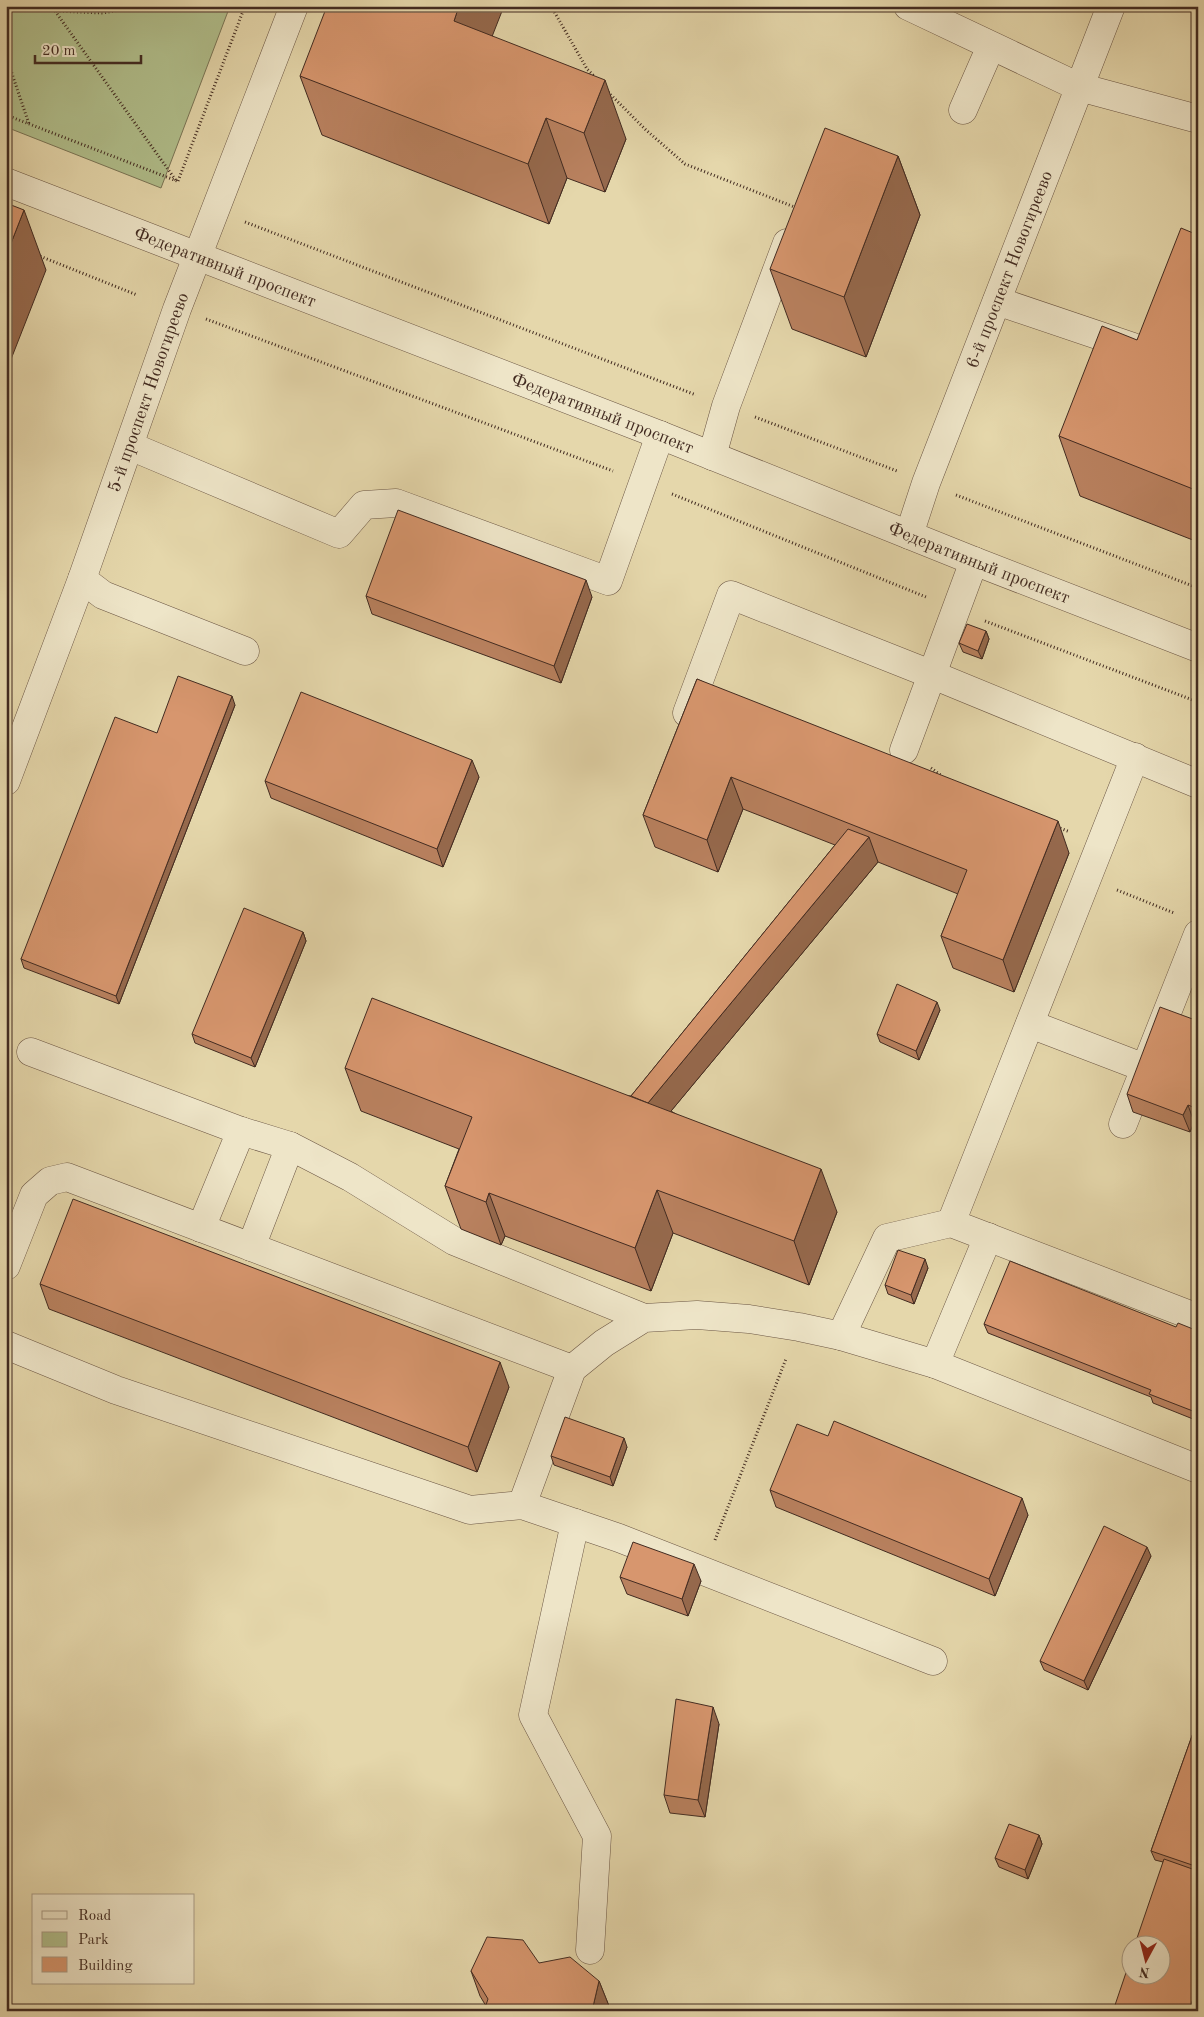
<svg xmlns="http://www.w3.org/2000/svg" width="1204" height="2017" font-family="'Old Standard TT',serif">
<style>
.green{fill:#b1bf8c;stroke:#7a7556}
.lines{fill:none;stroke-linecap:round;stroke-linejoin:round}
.minor-casing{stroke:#6b5644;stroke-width:29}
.path{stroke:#422b21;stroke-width:3;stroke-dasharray:1 2.5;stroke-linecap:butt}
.minor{stroke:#eee5c8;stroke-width:28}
.wall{fill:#b9815f;stroke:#422b21}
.shaded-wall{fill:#96694d;stroke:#422b21}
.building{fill:#d7966e;stroke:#422b21}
.labels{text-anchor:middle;stroke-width:5;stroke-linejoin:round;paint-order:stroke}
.street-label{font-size:18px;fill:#422b21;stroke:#eee5c8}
</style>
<rect width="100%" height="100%" fill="#e5d7ab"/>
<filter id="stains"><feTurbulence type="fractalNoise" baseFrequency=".004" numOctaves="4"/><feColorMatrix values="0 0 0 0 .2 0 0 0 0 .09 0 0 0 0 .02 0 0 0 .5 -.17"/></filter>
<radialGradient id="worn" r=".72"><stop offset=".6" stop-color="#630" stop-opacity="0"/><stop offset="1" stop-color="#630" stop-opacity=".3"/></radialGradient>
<polygon class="green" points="6,6 230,6 161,188 6,127"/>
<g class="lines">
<g class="minor-casing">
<g id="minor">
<polyline points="908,6 1079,87 1198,119"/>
<polyline points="963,110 991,46"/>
<path id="s1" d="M6 182 660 435 974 561 1198 648"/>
<polyline points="997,301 1133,347"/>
<polyline points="130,446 339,534 364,505 396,503 608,581 660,435"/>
<polyline points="712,456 726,406 787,243"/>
<path id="s2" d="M909 535 926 483 1111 6"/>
<polyline points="82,579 103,595 245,651"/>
<polyline points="687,713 731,595 933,675 1198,784"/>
<polyline points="904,750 974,561"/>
<path id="s3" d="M6 781 82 579 177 309 294 6"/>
<polyline points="1030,1024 1145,1068"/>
<polyline points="31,1052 241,1131 290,1146 350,1177 454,1241 644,1318"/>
<polyline points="1123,1124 1198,934"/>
<polyline points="951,1223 1135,757"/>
<polyline points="201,1228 241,1131"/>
<polyline points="251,1247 290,1146"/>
<polyline points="6,1266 34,1195 50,1181 67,1177 572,1369"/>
<polyline points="841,1336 887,1238 951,1223 1198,1318"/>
<polyline points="6,1345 116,1390 470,1510 522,1505 575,1523 619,1538 933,1661"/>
<polyline points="935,1364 988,1237"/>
<polyline points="522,1505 572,1369 604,1343 644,1318 697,1315 749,1319 799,1327 841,1336 935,1364 1198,1469"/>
<polyline points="575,1523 533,1715 597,1836 590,1950"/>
</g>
</g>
<g class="path">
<polyline points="24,6 55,11 177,182"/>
<polyline points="551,6 587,69 594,76"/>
<polyline points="56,11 103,13 141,6"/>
<polyline points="6,56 29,124"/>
<polyline points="608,92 646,130 685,164 797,208"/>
<polyline points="6,115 177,181"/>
<polyline points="178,181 245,6"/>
<polyline points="245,222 696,395"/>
<polyline points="37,255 137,295"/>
<polyline points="206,319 613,471"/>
<polyline points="755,417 897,471"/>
<polyline points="672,494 926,597"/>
<polyline points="956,495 1198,588"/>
<polyline points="985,621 1198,702"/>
<polyline points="931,768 942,776"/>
<polyline points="1057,827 1070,832"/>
<polyline points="1117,890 1174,913"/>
<polyline points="715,1540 786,1359"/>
</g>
<use href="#minor" class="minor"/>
</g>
<g class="wall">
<polygon points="492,36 626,139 605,192 567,178 549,224 322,135 300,76"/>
<polygon points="898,156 920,215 866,357 792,329 770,269"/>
<polygon points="1198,235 1198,542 1080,496 1059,436 1137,340"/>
<polygon points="366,596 592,597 561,683 372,614"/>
<polygon points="986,631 989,639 982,659 963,652 959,643"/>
<polygon points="697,679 1069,853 1014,992 953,968 941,936 958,894 878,862 671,1111 837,1212 809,1285 673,1233 651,1291 505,1236 501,1245 461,1229 445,1186 459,1149 361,1111 345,1068 631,1096 835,845 743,809 718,872 655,847 643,815"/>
<polygon points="235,705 119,1004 24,968 21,959 157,733"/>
<polygon points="479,777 443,867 271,798 265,781"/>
<polygon points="303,932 306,941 255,1067 195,1043 192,1034"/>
<polygon points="940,1010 919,1060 880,1042 877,1034"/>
<polygon points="1198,1021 1198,1123 1194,1122 1190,1132 1133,1112 1127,1094"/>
<polygon points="928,1268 914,1304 888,1294 885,1285"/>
<polygon points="40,1284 509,1387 477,1472 49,1309"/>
<polygon points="984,1324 1198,1331 1198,1421 1153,1403 1151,1397 988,1333"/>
<polygon points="627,1447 613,1486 554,1465 551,1456"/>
<polygon points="770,1490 1028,1515 995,1596 776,1507"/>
<polygon points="1151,1556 1088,1690 1044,1670 1040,1661"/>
<polygon points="620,1577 701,1581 688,1616 627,1594"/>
<polygon points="1198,1719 1198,2011 1163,1862 1155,1860 1151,1851"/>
<polygon points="719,1724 705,1817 670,1813 664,1795"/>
<polygon points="1039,1835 1042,1844 1028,1879 999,1867 995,1858"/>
<polygon points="539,1963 599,1981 609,2006 607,2011 484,2011 486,2006 480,1996 471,1971"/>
</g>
<g class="shaded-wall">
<polygon points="459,6 504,6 475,80 454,21"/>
<polygon points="605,80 626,139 605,192 584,133"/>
<polygon points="546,118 567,178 549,224 528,164"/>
<polygon points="898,156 920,215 866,357 844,297"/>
<polygon points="24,210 46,270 6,372 6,256"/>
<polygon points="586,580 592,597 561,683 554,666"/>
<polygon points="986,631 989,639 982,659 978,651"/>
<polygon points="232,696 235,705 119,1004 116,996"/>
<polygon points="472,760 479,777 443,867 437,849"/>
<polygon points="731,777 743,809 718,872 707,840"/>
<polygon points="1058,821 1069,853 1014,992 1003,960"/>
<polygon points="869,837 878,862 647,1140 638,1115"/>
<polygon points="303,932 306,941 255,1067 251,1058"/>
<polygon points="937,1002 940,1010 919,1060 916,1051"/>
<polygon points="1188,1105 1194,1122 1190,1132 1183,1115"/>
<polygon points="821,1169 837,1212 809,1285 794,1241"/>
<polygon points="657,1190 673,1233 651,1291 635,1248"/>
<polygon points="489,1193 505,1236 501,1245 486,1202"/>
<polygon points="925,1259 928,1268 914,1304 911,1295"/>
<polygon points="500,1362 509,1387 477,1472 468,1447"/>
<polygon points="624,1438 627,1447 613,1486 610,1477"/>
<polygon points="1022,1498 1028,1515 995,1596 989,1579"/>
<polygon points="1147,1547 1151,1556 1088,1690 1084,1681"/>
<polygon points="694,1564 701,1581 688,1616 682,1599"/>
<polygon points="713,1707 719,1724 705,1817 698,1800"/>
<polygon points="1039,1835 1042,1844 1028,1879 1025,1870"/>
<polygon points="599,1981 609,2006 607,2011 592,2011"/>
<polygon points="1198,1983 1198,2011 1189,2011"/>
</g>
<g class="building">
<polygon points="327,6 459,6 454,21 605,80 584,133 546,118 528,164 300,76"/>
<polygon points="825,128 898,156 844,297 770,269"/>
<polygon points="6,203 24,210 6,256"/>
<polygon points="1181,228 1198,235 1198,491 1059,436 1102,326 1137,340"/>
<polygon points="398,510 586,580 554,666 366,596"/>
<polygon points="967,624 986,631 978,651 959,643"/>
<polygon points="178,676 232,696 116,996 21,959 115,717 157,733"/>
<polygon points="697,679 1058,821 1003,960 941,936 967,870 731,777 707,840 643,815"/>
<polygon points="301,692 472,760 437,849 265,781"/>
<polygon points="848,829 869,837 648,1103 631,1096"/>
<polygon points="244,908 303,932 251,1058 192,1034"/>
<polygon points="897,984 937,1002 916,1051 877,1034"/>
<polygon points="372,998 821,1169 794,1241 657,1190 635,1248 489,1193 486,1202 445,1186 472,1117 345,1068"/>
<polygon points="1160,1007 1198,1021 1198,1109 1188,1105 1183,1115 1127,1094"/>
<polygon points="73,1199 500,1362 468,1447 40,1284"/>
<polygon points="898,1250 925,1259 911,1295 885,1285"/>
<polygon points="1010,1261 1176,1327 1178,1323 1198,1331 1198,1413 1149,1394 1151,1390 984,1324"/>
<polygon points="565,1417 624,1438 610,1477 551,1456"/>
<polygon points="834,1421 1022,1498 989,1579 770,1490 797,1424 828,1436"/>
<polygon points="1104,1526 1147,1547 1084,1681 1040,1661"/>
<polygon points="633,1542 694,1564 682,1599 620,1577"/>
<polygon points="676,1699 713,1707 698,1800 664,1795"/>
<polygon points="1198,1719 1198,1867 1151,1851"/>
<polygon points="1009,1824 1039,1835 1025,1870 995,1858"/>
<polygon points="1164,1859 1198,1871 1198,1983 1189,2011 1113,2011 1132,1955 1132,1974 1162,1974 1162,1944 1135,1944"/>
<polygon points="487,1937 523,1940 539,1963 570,1957 599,1981 592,2011 484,2011 488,1999 471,1971"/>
</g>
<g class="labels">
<g class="street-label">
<text dy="6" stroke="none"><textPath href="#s1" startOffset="235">Федеративный проспект</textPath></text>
<text dy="6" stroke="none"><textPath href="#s2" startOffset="284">6-й проспект Новогиреево</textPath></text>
<text dy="6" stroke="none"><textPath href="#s3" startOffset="414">5-й проспект Новогиреево</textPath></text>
<text dy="6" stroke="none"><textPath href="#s1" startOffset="640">Федеративный проспект</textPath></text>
<text dy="6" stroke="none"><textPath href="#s1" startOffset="1045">Федеративный проспект</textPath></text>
</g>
</g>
<rect width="1204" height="2017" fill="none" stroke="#e5d7ab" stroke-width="25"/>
<rect x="8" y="8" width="1189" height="2002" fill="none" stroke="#422b21" stroke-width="2.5"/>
<rect x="12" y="12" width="1179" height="1992" fill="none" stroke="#422b21"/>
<rect x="32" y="1894" width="162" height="90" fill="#eee5c8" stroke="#a99b85"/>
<rect x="42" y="1911" width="25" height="8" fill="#eee5c8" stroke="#a99b85"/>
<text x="78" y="1920" font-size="15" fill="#422b21">Road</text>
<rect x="42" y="1932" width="25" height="15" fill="#b1bf8c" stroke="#a99b85"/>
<text x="78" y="1944" font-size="15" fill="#422b21">Park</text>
<rect x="42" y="1957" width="25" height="15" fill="#d7966e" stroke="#a99b85"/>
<text x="78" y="1970" font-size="15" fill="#422b21">Building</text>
<g transform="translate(1146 1960) rotate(187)"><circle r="24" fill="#eee5c8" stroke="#a99b85"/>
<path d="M0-4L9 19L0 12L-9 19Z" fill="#8f2418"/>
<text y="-8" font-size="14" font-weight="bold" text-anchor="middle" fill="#422b21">N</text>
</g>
<path d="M35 55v8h106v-8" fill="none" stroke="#422b21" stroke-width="2.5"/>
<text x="42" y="55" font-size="15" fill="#422b21" stroke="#eee5c8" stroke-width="4" paint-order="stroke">20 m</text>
<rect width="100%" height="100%" filter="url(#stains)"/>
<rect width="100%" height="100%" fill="url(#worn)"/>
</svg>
